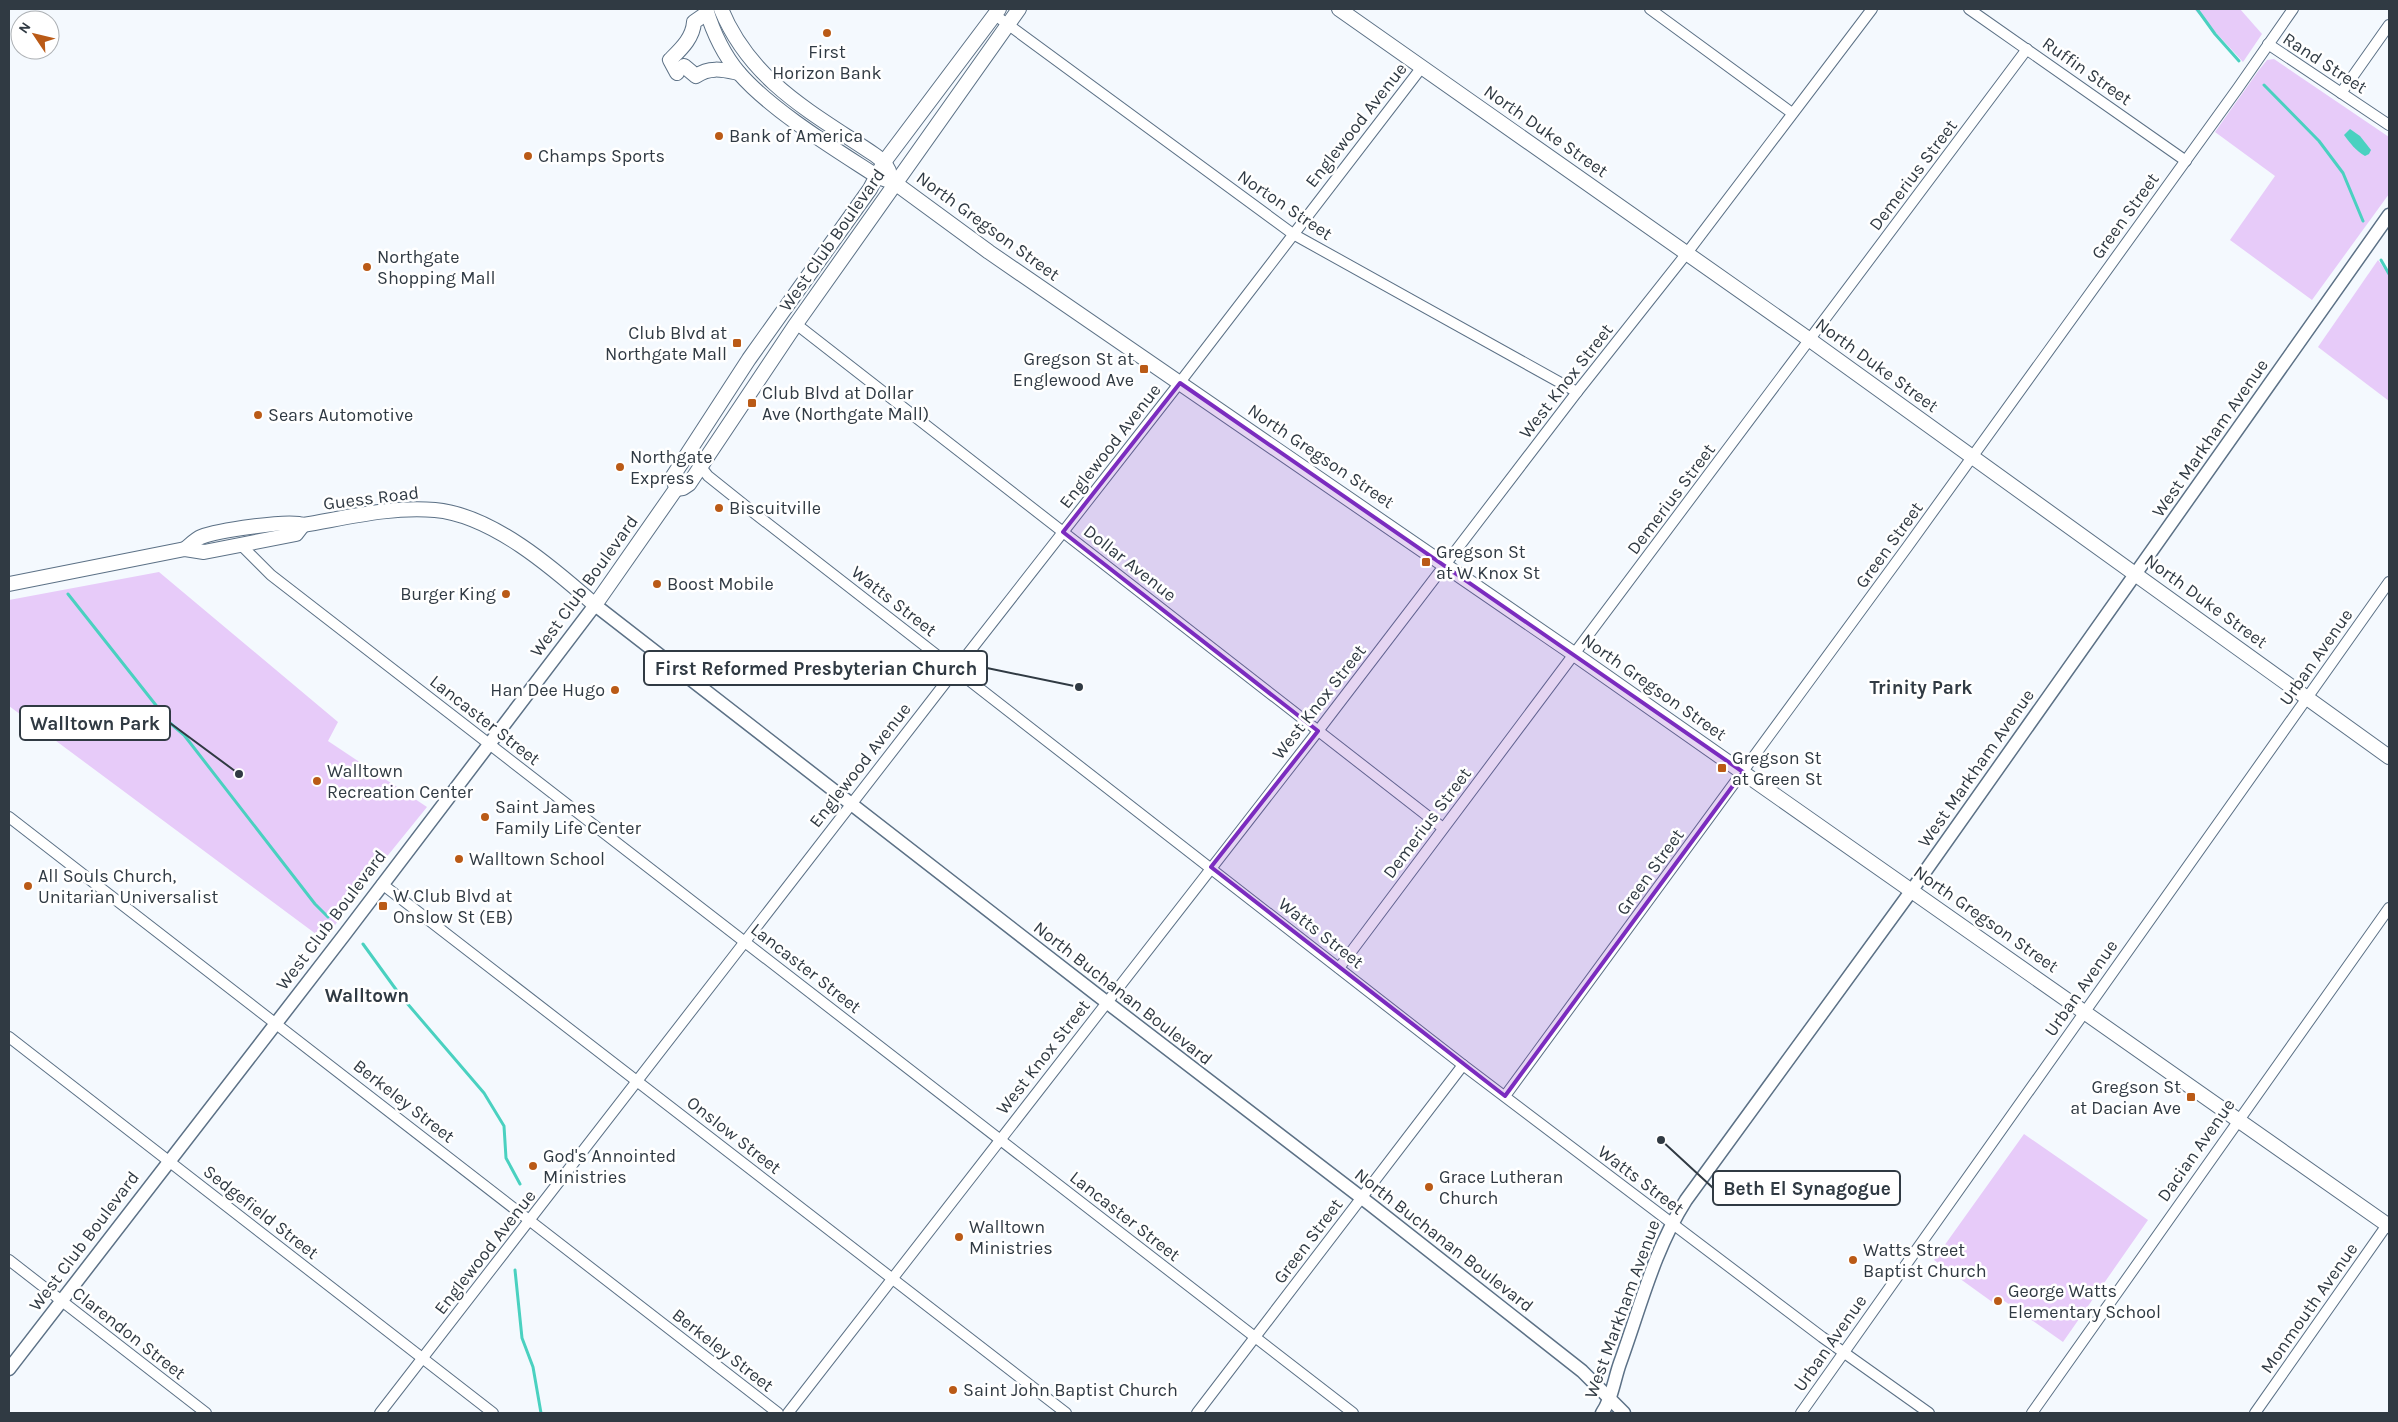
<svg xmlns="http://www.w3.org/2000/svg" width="2398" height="1422" font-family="Karla,sans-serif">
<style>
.green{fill:#e7cbf9}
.water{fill:#4ad1c0}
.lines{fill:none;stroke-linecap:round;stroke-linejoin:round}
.stream{stroke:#4ad1c0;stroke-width:3}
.minor-casing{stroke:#5c7186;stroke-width:12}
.tertiary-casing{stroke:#5c7186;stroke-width:15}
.secondary-casing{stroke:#5c7186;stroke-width:16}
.minor{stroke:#fff;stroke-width:10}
.tertiary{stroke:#fff;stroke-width:12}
.secondary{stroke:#fff;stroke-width:14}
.marked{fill:#7b2cbf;fill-opacity:0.2;stroke:#7b2cbf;stroke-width:4;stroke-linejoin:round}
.poi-dot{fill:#ba5a16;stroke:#fff;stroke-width:2}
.labels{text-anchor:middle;stroke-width:5;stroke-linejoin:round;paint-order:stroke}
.poi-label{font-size:18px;fill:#303a43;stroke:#fff;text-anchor:start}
.street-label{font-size:18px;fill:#303a43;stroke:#fff}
.neighbourhood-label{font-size:19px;font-weight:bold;fill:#303a43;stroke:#fff}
.leader{fill:none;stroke:#303a43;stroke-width:2}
.callout-dot{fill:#303a43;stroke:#fff;stroke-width:2}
.callout{fill:#fff;stroke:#303a43;stroke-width:2}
.callout-label{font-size:19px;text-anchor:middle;font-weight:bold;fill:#303a43}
</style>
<rect width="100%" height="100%" fill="#f4f9fe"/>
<g class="green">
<polygon points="2194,9 2240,9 2262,34 2243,62"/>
<polygon points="2274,59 2389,137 2389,194 2312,300 2230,240 2275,176 2215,132 2259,70 2267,60"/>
<polygon points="2378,260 2389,275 2389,401 2318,347"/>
<polygon points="159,572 338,722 328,741 427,807 372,875 324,940 9,706 9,600"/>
<polygon points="2024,1134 2148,1220 2063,1342 2000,1298 1995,1304 1934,1260"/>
</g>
<path class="water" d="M2350 129 2360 136 2371 150 2369 154 2365 156C2356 151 2350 143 2344 135Z"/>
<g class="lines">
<g class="stream">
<polyline points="2197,9 2215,34 2239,61"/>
<polyline points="2264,85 2319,141 2343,173 2363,221"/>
<polyline points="2381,260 2389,274"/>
<polyline points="68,594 170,723 184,735 315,904 328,917"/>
<polyline points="363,944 400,995 484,1093 504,1126 506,1158 520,1184"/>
<polyline points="515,1270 522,1338 533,1367 541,1413"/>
</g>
<g class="minor-casing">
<g id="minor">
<polyline points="1650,9 1792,113"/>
<polyline points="1969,9 2186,161"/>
<polyline points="995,15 1293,234 1577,392"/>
<polyline points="2268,44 2389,125"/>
<polyline points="2341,93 2389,25"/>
<polyline points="796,324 1443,828"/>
<polyline points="701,467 708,476 753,512 1463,1065 1822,1337 1929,1413"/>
<polyline points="241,545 271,575 1353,1413"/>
<polyline points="9,817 778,1413"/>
<polyline points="382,884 1066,1413"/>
<polyline points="1339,968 2027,49"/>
<polyline points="9,1037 493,1413"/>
<polyline points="1505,1096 1908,546 2238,88 2293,9"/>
<polyline points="9,1260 206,1413"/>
<polyline points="380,1413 956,669 1174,390 1422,67"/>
<polyline points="788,1413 1318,731 1577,392 1687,253 1872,9"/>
<polyline points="1197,1413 1463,1065"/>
<polyline points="1801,1413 2389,582"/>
<polyline points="2032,1413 2389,908"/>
<polyline points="2255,1413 2389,1222"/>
</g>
</g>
<g class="tertiary-casing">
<g id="tertiary">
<polyline points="9,1369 345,934 595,605 1096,994 1371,1205 1582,1371 1624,1413"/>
<path d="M1602 1413C1612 1399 1614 1380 1620 1363 1640 1308 1654 1250 1686 1200L1912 890 2389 215"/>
</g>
</g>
<g class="secondary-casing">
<g id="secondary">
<path d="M706 9C713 32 723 54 739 73 772 111 835 149 878 177L895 183 989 252 1574 654 2389 1226"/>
<path d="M721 9C751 82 813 113 875 155L884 162 889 171"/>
<polyline points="1339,9 1810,340 2389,757"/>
<path d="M684 66 696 76C710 66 724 70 739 73"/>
<path d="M677 73 670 60C681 49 693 38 694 22L707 13"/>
<polyline points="676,489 683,488 689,484 796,324 1019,9"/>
<path d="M185 549C190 545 196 539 201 537 216 531 291 519 303 525 345 518 391 506 435 510 492 515 553 568 595 605L676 489 673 476 749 359 870 189 884 162 999 9"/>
<polyline points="9,584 185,549 204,552 296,534 303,525"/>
</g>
</g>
<use href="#minor" class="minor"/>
<use href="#tertiary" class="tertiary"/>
<use href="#secondary" class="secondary"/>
</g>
<path class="marked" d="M1180 383 1743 772 1505 1096 1211 867 1318 731 1063 532Z"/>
<g class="poi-dot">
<circle cx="827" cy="33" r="5"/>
<circle cx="719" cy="136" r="5"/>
<circle cx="528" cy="156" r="5"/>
<circle cx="367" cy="267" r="5"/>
<rect x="732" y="338" width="10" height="10" rx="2.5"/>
<rect x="1139" y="364" width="10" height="10" rx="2.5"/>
<rect x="747" y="398" width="10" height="10" rx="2.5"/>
<circle cx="258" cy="415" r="5"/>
<circle cx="620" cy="467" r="5"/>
<circle cx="719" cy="508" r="5"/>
<rect x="1421" y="557" width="10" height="10" rx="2.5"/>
<circle cx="657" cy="584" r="5"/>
<circle cx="506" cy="594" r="5"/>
<circle cx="615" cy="690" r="5"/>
<rect x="1717" y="763" width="10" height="10" rx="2.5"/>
<circle cx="317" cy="781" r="5"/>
<circle cx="485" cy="817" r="5"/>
<circle cx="459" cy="859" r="5"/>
<circle cx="28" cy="886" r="5"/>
<rect x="378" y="901" width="10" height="10" rx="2.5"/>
<rect x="2186" y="1092" width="10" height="10" rx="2.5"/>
<circle cx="533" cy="1166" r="5"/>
<circle cx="1429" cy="1187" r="5"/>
<circle cx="959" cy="1237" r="5"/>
<circle cx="1853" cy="1260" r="5"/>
<circle cx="1998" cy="1301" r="5"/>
<circle cx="953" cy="1390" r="5"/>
</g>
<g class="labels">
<g class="poi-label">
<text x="827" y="58" text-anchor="middle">First<tspan x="827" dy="21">Horizon Bank</tspan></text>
<text x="729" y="142">Bank of America</text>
<text x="538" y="162">Champs Sports</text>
<text x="377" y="263">Northgate<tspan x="377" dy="21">Shopping Mall</tspan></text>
<text x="727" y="339" text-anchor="end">Club Blvd at<tspan x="727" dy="21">Northgate Mall</tspan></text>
<text x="1134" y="365" text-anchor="end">Gregson St at<tspan x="1134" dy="21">Englewood Ave</tspan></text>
<text x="762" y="399">Club Blvd at Dollar<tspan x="762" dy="21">Ave (Northgate Mall)</tspan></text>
<text x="268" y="421">Sears Automotive</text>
<text x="630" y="463">Northgate<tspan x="630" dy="21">Express</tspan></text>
<text x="729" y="514">Biscuitville</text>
<text x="1436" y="558">Gregson St<tspan x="1436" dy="21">at W Knox St</tspan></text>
<text x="667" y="590">Boost Mobile</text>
<text x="496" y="600" text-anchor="end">Burger King</text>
<text x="605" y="696" text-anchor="end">Han Dee Hugo</text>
<text x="1732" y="764">Gregson St<tspan x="1732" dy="21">at Green St</tspan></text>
<text x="327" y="777">Walltown<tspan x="327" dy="21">Recreation Center</tspan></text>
<text x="495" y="813">Saint James<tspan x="495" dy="21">Family Life Center</tspan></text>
<text x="469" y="865">Walltown School</text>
<text x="38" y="882">All Souls Church,<tspan x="38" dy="21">Unitarian Universalist</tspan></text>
<text x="393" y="902">W Club Blvd at<tspan x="393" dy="21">Onslow St (EB)</tspan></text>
<text x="2181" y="1093" text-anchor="end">Gregson St<tspan x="2181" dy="21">at Dacian Ave</tspan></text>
<text x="543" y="1162">God's Annointed<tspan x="543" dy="21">Ministries</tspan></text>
<text x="1439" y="1183">Grace Lutheran<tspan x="1439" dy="21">Church</tspan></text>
<text x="969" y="1233">Walltown<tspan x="969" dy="21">Ministries</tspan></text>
<text x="1863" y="1256">Watts Street<tspan x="1863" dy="21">Baptist Church</tspan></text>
<text x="2008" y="1297">George Watts<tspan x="2008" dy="21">Elementary School</tspan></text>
<text x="963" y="1396">Saint John Baptist Church</text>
</g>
<g class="street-label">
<text transform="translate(2325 63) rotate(33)" y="6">Rand Street</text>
<text transform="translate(2087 71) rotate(35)" y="6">Ruffin Street</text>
<text transform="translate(1356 125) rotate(-52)" y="6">Englewood Avenue</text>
<text transform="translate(1546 131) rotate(35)" y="6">North Duke Street</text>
<text transform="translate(1913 175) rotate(-53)" y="6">Demerius Street</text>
<text transform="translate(1285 205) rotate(34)" y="6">Norton Street</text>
<text transform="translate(2125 216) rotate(-54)" y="6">Green Street</text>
<text transform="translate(988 226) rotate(36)" y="6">North Gregson Street</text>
<text transform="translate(832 240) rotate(-55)" y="6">West Club Boulevard</text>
<text transform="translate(1877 365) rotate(36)" y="6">North Duke Street</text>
<text transform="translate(1566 381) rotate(-52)" y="6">West Knox Street</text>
<text transform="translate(2210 438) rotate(-55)" y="6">West Markham Avenue</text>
<text transform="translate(1110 446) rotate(-52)" y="6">Englewood Avenue</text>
<text transform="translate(1321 456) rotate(34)" y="6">North Gregson Street</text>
<text transform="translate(371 498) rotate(-7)" y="6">Guess Road</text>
<text transform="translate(1671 499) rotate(-53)" y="6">Demerius Street</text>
<text transform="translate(1889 545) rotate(-54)" y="6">Green Street</text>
<text transform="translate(1130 563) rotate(38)" y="6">Dollar Avenue</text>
<text transform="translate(584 586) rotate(-54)" y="6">West Club Boulevard</text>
<text transform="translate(894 601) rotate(38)" y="6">Watts Street</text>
<text transform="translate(2206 601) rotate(36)" y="6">North Duke Street</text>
<text transform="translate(2316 657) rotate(-55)" y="6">Urban Avenue</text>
<text transform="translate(1654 687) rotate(35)" y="6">North Gregson Street</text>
<text transform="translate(1319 702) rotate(-52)" y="6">West Knox Street</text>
<text transform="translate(485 720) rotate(38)" y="6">Lancaster Street</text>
<text transform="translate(860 765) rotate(-52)" y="6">Englewood Avenue</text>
<text transform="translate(1976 768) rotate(-55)" y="6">West Markham Avenue</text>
<text transform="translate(1427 823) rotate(-53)" y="6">Demerius Street</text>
<text transform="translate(1650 872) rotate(-54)" y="6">Green Street</text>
<text transform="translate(1986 919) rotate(35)" y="6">North Gregson Street</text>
<text transform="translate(331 920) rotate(-53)" y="6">West Club Boulevard</text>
<text transform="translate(1321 933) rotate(38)" y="6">Watts Street</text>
<text transform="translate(806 968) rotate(38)" y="6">Lancaster Street</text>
<text transform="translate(2081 988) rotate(-55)" y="6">Urban Avenue</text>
<text transform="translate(1123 993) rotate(38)" y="6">North Buchanan Boulevard</text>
<text transform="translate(1043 1057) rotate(-52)" y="6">West Knox Street</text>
<text transform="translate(404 1101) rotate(38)" y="6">Berkeley Street</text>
<text transform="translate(734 1135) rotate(38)" y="6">Onslow Street</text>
<text transform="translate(2196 1150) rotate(-55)" y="6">Dacian Avenue</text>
<text transform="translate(1641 1180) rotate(37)" y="6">Watts Street</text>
<text transform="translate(261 1212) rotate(38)" y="6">Sedgefield Street</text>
<text transform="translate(1125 1216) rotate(38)" y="6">Lancaster Street</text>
<text transform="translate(1444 1240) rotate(38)" y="6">North Buchanan Boulevard</text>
<text transform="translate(84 1241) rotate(-53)" y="6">West Club Boulevard</text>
<text transform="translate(1308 1241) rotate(-53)" y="6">Green Street</text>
<text transform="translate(485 1252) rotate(-52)" y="6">Englewood Avenue</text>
<text transform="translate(2309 1308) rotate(-55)" y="6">Monmouth Avenue</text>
<text transform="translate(1622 1309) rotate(-70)" y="6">West Markham Avenue</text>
<text transform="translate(129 1333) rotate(38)" y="6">Clarendon Street</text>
<text transform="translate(1830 1343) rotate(-55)" y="6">Urban Avenue</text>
<text transform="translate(723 1350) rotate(38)" y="6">Berkeley Street</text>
</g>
<g class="neighbourhood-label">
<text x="1921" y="694">Trinity Park</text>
<text x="367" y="1002">Walltown</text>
</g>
</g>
<path class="leader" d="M1079 687L987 668M239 774L170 723M1661 1140L1713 1188"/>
<g class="callout-dot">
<circle cx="1079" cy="687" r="5"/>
<circle cx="239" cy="774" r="5"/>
<circle cx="1661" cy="1140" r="5"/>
</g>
<g class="callout">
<rect x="644" y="651" width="343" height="34" rx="5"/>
<rect x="20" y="706" width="150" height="34" rx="5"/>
<rect x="1713" y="1171" width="187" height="34" rx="5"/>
</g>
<g class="callout-label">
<text x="816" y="675">First Reformed Presbyterian Church</text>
<text x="95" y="730">Walltown Park</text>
<text x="1807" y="1195">Beth El Synagogue</text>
</g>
<rect width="2398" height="1422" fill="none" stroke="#303a43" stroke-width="20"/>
<g transform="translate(35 35) rotate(305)"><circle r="24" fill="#ffffff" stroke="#acb0b4"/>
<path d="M0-4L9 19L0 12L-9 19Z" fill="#ba5a16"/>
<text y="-8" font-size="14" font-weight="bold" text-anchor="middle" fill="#303a43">N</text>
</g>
</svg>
